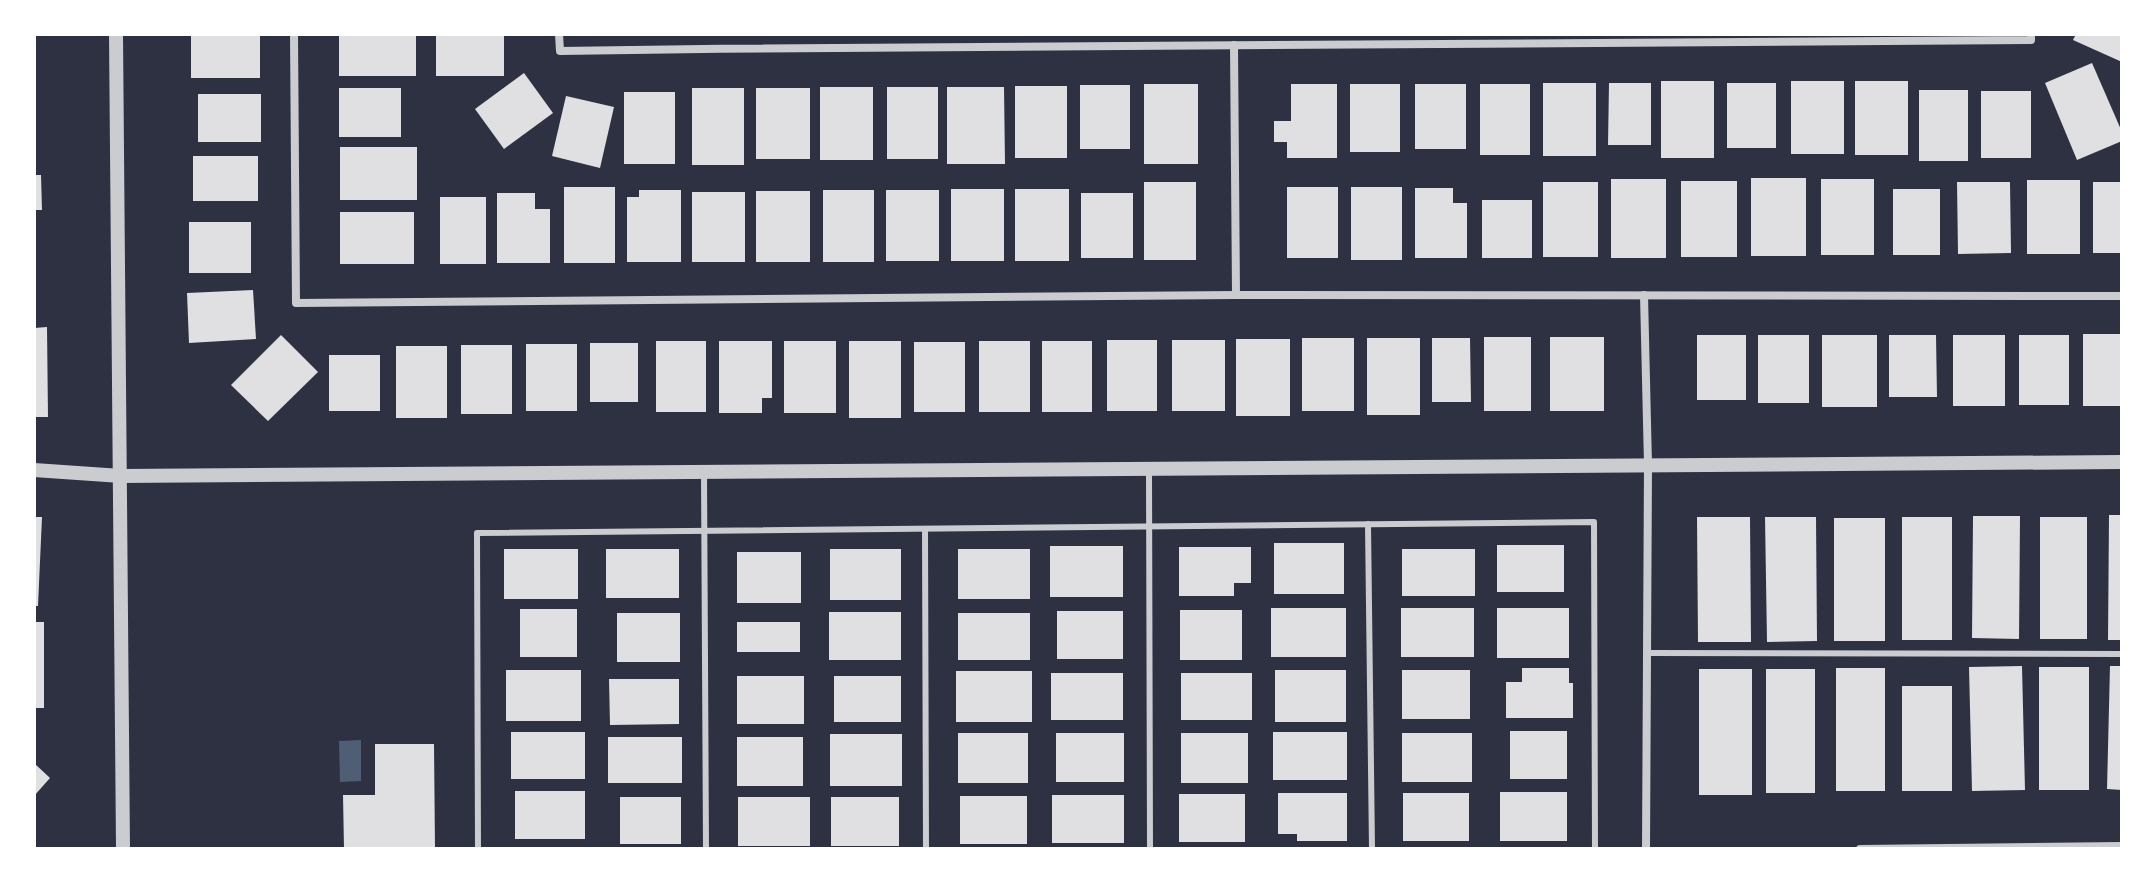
<svg xmlns="http://www.w3.org/2000/svg" width="2156" height="883" font-family="Jost,sans-serif">
<style>
.water{fill:#4f5d75}
.building{fill:#e0e0e3}
.lines{fill:none;stroke-linecap:round;stroke-linejoin:round}
.service{stroke:#caccd0;stroke-width:6}
.minor{stroke:#caccd0;stroke-width:8}
.tertiary{stroke:#caccd0;stroke-width:14}
</style>
<rect width="100%" height="100%" fill="#2d3142"/>
<polygon class="water" points="361,740 361,781 340,782 339,741"/>
<g class="building">
<rect x="191" y="34" width="69" height="44"/>
<rect x="339" y="34" width="77" height="42"/>
<rect x="436" y="34" width="68" height="42"/>
<polygon points="2076,34 2122,34 2122,62 2073,40"/>
<polygon points="2092,63 2122,132 2122,141 2077,160 2045,83"/>
<polygon points="524,73 553,113 504,149 475,109"/>
<rect x="1661" y="81" width="53" height="77"/>
<rect x="1791" y="81" width="53" height="73"/>
<rect x="1855" y="81" width="53" height="74"/>
<rect x="1543" y="83" width="53" height="73"/>
<polygon points="1609,83 1651,83 1651,145 1608,145"/>
<rect x="1727" y="83" width="49" height="65"/>
<rect x="1144" y="84" width="54" height="80"/>
<polygon points="1291,84 1337,84 1337,158 1287,158 1287,142 1274,142 1274,121 1291,121"/>
<rect x="1350" y="84" width="50" height="68"/>
<rect x="1415" y="84" width="51" height="65"/>
<rect x="1480" y="84" width="50" height="71"/>
<rect x="1080" y="85" width="50" height="64"/>
<rect x="1015" y="86" width="52" height="72"/>
<rect x="820" y="87" width="53" height="73"/>
<rect x="887" y="87" width="51" height="72"/>
<polygon points="947,87 1004,87 1005,164 947,164"/>
<rect x="339" y="88" width="62" height="49"/>
<rect x="692" y="88" width="52" height="77"/>
<rect x="756" y="88" width="54" height="71"/>
<rect x="1919" y="90" width="49" height="71"/>
<rect x="1981" y="91" width="50" height="67"/>
<rect x="624" y="92" width="51" height="72"/>
<rect x="198" y="94" width="63" height="48"/>
<polygon points="566,96 614,107 600,168 552,156"/>
<rect x="340" y="147" width="77" height="53"/>
<rect x="193" y="156" width="65" height="45"/>
<polygon points="34,175 41,175 42,210 34,210"/>
<rect x="1751" y="178" width="55" height="78"/>
<rect x="1611" y="179" width="55" height="79"/>
<rect x="1821" y="179" width="53" height="76"/>
<rect x="2027" y="180" width="53" height="74"/>
<rect x="1681" y="181" width="56" height="76"/>
<rect x="1144" y="182" width="52" height="78"/>
<rect x="1543" y="182" width="55" height="75"/>
<polygon points="1957,182 2010,182 2011,253 1958,254"/>
<rect x="2093" y="182" width="29" height="71"/>
<rect x="564" y="187" width="51" height="76"/>
<rect x="1287" y="187" width="51" height="71"/>
<rect x="1351" y="187" width="51" height="73"/>
<polygon points="1415,188 1453,188 1453,203 1467,203 1467,258 1415,258"/>
<rect x="951" y="189" width="53" height="72"/>
<rect x="1015" y="189" width="54" height="72"/>
<rect x="1893" y="189" width="47" height="66"/>
<polygon points="639,190 681,190 681,262 627,262 627,197 639,197"/>
<rect x="823" y="190" width="51" height="72"/>
<rect x="886" y="190" width="53" height="71"/>
<rect x="756" y="191" width="54" height="71"/>
<rect x="692" y="192" width="53" height="70"/>
<polygon points="497,193 535,193 535,209 550,209 550,263 497,263"/>
<rect x="1081" y="193" width="52" height="65"/>
<rect x="440" y="197" width="46" height="67"/>
<rect x="1482" y="200" width="50" height="58"/>
<rect x="340" y="212" width="74" height="52"/>
<rect x="189" y="222" width="62" height="51"/>
<polygon points="253,290 256,339 189,343 187,293"/>
<polygon points="47,327 48,417 34,417 34,328"/>
<rect x="2083" y="334" width="39" height="72"/>
<polygon points="281,335 318,372 268,421 231,385"/>
<rect x="1697" y="335" width="49" height="65"/>
<rect x="1758" y="335" width="51" height="68"/>
<rect x="1822" y="335" width="55" height="72"/>
<polygon points="1889,335 1936,335 1937,397 1889,397"/>
<rect x="1953" y="335" width="52" height="71"/>
<rect x="2019" y="335" width="50" height="70"/>
<rect x="1484" y="337" width="47" height="74"/>
<rect x="1550" y="337" width="54" height="74"/>
<rect x="1302" y="338" width="52" height="73"/>
<rect x="1367" y="338" width="53" height="77"/>
<polygon points="1432,338 1470,338 1471,402 1432,402"/>
<rect x="1236" y="339" width="54" height="77"/>
<rect x="1107" y="340" width="50" height="71"/>
<rect x="1172" y="340" width="53" height="71"/>
<rect x="656" y="341" width="50" height="71"/>
<polygon points="719,341 772,341 772,398 762,398 762,413 719,413"/>
<rect x="784" y="341" width="52" height="72"/>
<rect x="849" y="341" width="52" height="77"/>
<rect x="979" y="341" width="51" height="71"/>
<rect x="1042" y="341" width="50" height="71"/>
<rect x="914" y="342" width="51" height="70"/>
<rect x="590" y="343" width="48" height="59"/>
<rect x="526" y="344" width="51" height="67"/>
<rect x="461" y="345" width="51" height="69"/>
<rect x="396" y="346" width="51" height="72"/>
<rect x="329" y="355" width="51" height="56"/>
<polygon points="2109,515 2122,515 2122,640 2108,640"/>
<polygon points="1973,516 2020,516 2019,639 1972,638"/>
<polygon points="34,517 42,517 38,606 34,606"/>
<polygon points="1697,517 1750,517 1751,642 1698,642"/>
<polygon points="1765,517 1816,517 1817,641 1767,642"/>
<rect x="1902" y="517" width="50" height="123"/>
<rect x="2040" y="517" width="47" height="122"/>
<rect x="1834" y="518" width="51" height="123"/>
<rect x="1274" y="543" width="70" height="51"/>
<rect x="1497" y="545" width="67" height="47"/>
<rect x="1050" y="546" width="73" height="51"/>
<polygon points="1179,547 1251,547 1251,583 1234,583 1234,596 1179,596"/>
<rect x="504" y="549" width="74" height="50"/>
<rect x="606" y="549" width="73" height="49"/>
<rect x="830" y="549" width="71" height="51"/>
<rect x="958" y="549" width="72" height="50"/>
<rect x="1402" y="549" width="73" height="47"/>
<rect x="737" y="552" width="64" height="51"/>
<rect x="1271" y="608" width="75" height="49"/>
<rect x="1401" y="608" width="73" height="49"/>
<rect x="1497" y="608" width="72" height="50"/>
<rect x="520" y="609" width="57" height="48"/>
<rect x="1180" y="610" width="62" height="50"/>
<rect x="1057" y="611" width="66" height="48"/>
<rect x="829" y="612" width="72" height="48"/>
<rect x="617" y="613" width="63" height="49"/>
<rect x="958" y="613" width="72" height="47"/>
<rect x="34" y="622" width="10" height="86"/>
<rect x="737" y="622" width="63" height="30"/>
<polygon points="2022,666 2025,790 1972,791 1969,667"/>
<polygon points="2110,666 2122,666 2122,790 2107,789"/>
<rect x="2039" y="667" width="50" height="123"/>
<polygon points="1522,668 1569,668 1569,683 1573,683 1573,718 1506,718 1506,682 1522,682"/>
<rect x="1836" y="668" width="49" height="123"/>
<rect x="1699" y="669" width="53" height="126"/>
<rect x="1766" y="669" width="49" height="124"/>
<rect x="506" y="670" width="75" height="51"/>
<rect x="1275" y="670" width="71" height="52"/>
<rect x="1402" y="670" width="68" height="49"/>
<rect x="956" y="671" width="76" height="51"/>
<rect x="1051" y="673" width="72" height="47"/>
<rect x="1181" y="673" width="71" height="47"/>
<rect x="737" y="676" width="67" height="48"/>
<rect x="834" y="676" width="67" height="46"/>
<polygon points="609,679 679,679 679,724 610,725"/>
<rect x="1902" y="686" width="50" height="105"/>
<rect x="1510" y="731" width="57" height="48"/>
<rect x="511" y="732" width="74" height="47"/>
<rect x="1273" y="732" width="74" height="48"/>
<rect x="958" y="733" width="70" height="50"/>
<rect x="1056" y="733" width="68" height="49"/>
<rect x="1181" y="733" width="67" height="50"/>
<rect x="1402" y="733" width="70" height="49"/>
<rect x="830" y="734" width="72" height="52"/>
<rect x="608" y="737" width="74" height="46"/>
<rect x="737" y="737" width="66" height="49"/>
<polygon points="375,744 434,744 435,849 344,849 343,795 375,795"/>
<polygon points="34,763 50,778 34,796"/>
<rect x="515" y="791" width="70" height="48"/>
<rect x="1500" y="792" width="67" height="49"/>
<polygon points="1278,793 1347,793 1347,841 1297,841 1297,834 1278,834"/>
<rect x="1403" y="793" width="66" height="48"/>
<rect x="1179" y="794" width="66" height="48"/>
<rect x="1052" y="795" width="72" height="48"/>
<rect x="960" y="796" width="67" height="48"/>
<rect x="620" y="797" width="61" height="47"/>
<rect x="738" y="797" width="72" height="49"/>
<rect x="831" y="797" width="68" height="49"/>
</g>
<g class="lines">
<g class="service">
<polyline points="1149,469 1150,849"/>
<polyline points="704,472 706,849"/>
<polyline points="1368,524 1372,849"/>
<polyline points="925,529 926,849"/>
<polyline points="1648,653 2122,654"/>
<polyline points="478,849 477,533 1594,522 1595,849"/>
</g>
<g class="minor">
<polyline points="294,34 296,303 1236,295 2122,296"/>
<path d="M559 34 560 51C1050 43 1540 47 2031 40V34"/>
<polyline points="1234,45 1236,295"/>
<polyline points="1644,295 1648,465 1646,849"/>
<polyline points="1860,849 2122,846"/>
</g>
<g class="tertiary">
<polyline points="116,34 123,849"/>
<polyline points="34,470 121,476 2122,462"/>
</g>
</g>
<rect width="2156" height="883" fill="none" stroke="#ffffff" stroke-width="72"/>
</svg>
